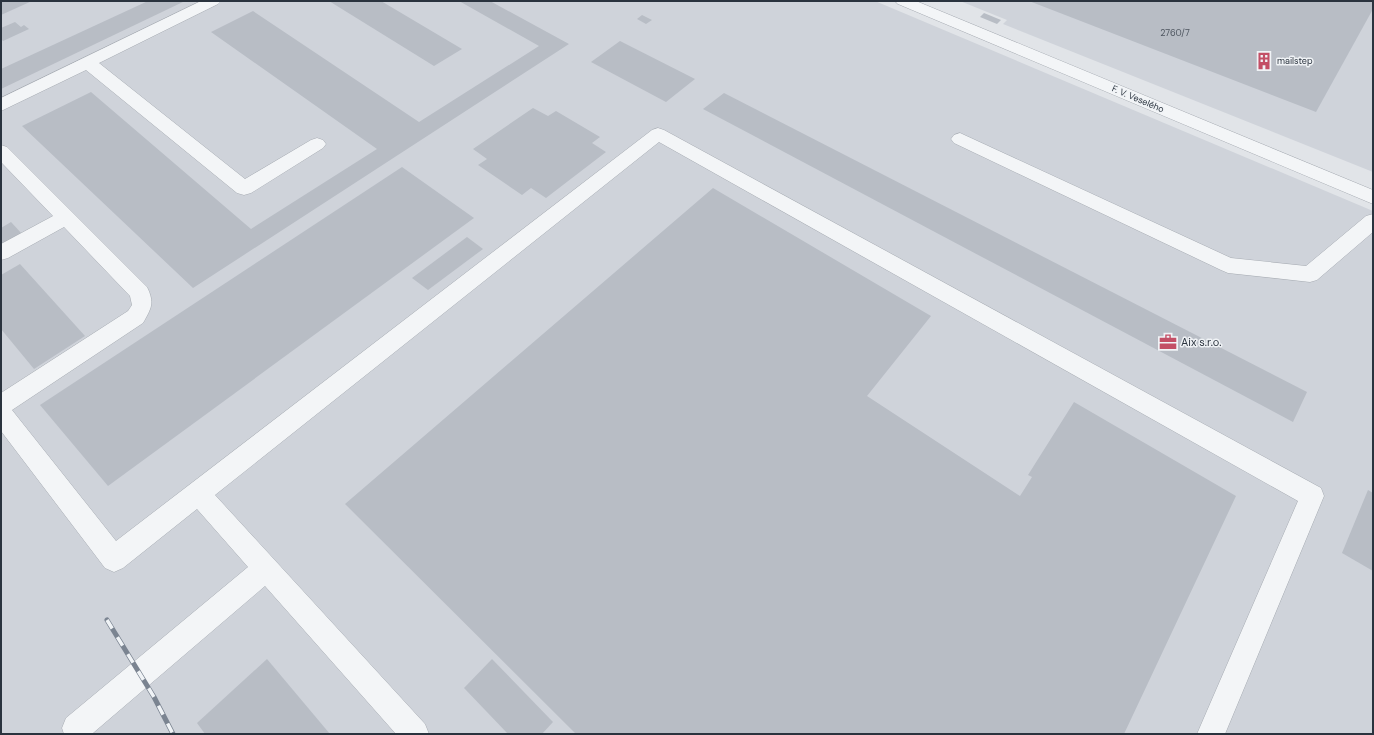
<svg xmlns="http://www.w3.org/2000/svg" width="1374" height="735" font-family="'DM Sans',sans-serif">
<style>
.built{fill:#cfd3da}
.building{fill:#b8bdc5}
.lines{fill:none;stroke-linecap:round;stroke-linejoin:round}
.minor-casing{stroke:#a6abb2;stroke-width:1}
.minor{fill:#f3f5f7;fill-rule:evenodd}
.rail-casing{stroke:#7b8491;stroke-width:5}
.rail{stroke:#f0f3f6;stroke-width:3.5;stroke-dasharray:10;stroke-linecap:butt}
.labels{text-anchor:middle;stroke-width:3;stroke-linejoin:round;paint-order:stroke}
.number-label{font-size:9px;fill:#4e5660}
.far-poi-label{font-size:9px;fill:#2a333e;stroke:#f0f3f6;text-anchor:start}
.far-street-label{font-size:9px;fill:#2a333e;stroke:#f0f3f6}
.poi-label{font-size:11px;fill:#2a333e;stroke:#f0f3f6;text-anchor:start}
</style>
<rect width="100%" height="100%" fill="#e1e4e8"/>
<g class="built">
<polygon points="1,1 875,1 1373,211 1373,734 1,734"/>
<polygon points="960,1 1373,1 1373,172 1003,24 1007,20"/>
</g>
<g class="building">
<polygon points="3,1 32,1 1,15 1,2"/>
<polygon points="148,1 185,1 1,89 1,69"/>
<polygon points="329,1 381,1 462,49 434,66"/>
<polygon points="459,1 490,1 569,44 193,288 22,126 91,92 251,229 377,149 211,32 253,11 419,122 539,46"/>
<polygon points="1029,1 1373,1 1373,9 1316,112"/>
<polygon points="984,13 1001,20 997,24 980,17"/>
<polygon points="642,15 652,20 646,24 637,19"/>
<polygon points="15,22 21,27 24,25 29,29 3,41 1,39 1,28"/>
<polygon points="620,41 695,79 666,102 591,62"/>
<polygon points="724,93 1307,392 1293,422 703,109"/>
<polygon points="533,108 548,116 556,111 600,137 592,143 606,152 546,198 531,188 522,195 478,165 487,159 473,149"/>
<polygon points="402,167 474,218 108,486 40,405"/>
<polygon points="713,188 931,316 867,396 1020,496 1032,477 1028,475 1074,402 1236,496 1124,734 576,734 345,504"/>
<polygon points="11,222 23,235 1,247 1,228"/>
<polygon points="467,237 483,249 428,290 412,278"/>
<polygon points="20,264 85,336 34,369 1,329 1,275"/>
<polygon points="1368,490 1373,493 1373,571 1342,553"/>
<polygon points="267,659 330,734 205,734 197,723"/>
<polygon points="492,659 553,722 542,734 508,734 464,688"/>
</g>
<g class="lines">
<g class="minor-casing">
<g id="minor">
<polygon points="201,1 221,1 218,4 99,63 245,179 311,140 317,138 323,140 326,144 323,148 251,193 244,195 237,193 86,70 1,111 1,98"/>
<polygon points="895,1 916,1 1373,190 1373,204 898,4"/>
<path d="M658 128 664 130 1321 488 1324 496 1225 734H1197L1298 501 659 142 215 495 425 724 429 734H396L265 586 93 733V734H64L62 728 66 718 248 567 197 509 123 568 114 572 105 568 1 431V393L128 311 132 305 130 296 64 227 8 258 1 260V244L53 216 1 162V145L7 147 147 287C155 303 151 309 143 323L12 410 116 541 652 130Z"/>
<polygon points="960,133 1231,258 1306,266 1366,216 1373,214 1373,232 1317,280 1310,282 1228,273 1221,270 954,143 951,139 954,135"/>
</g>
</g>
<use href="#minor" class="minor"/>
<g class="rail-casing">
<polyline id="rail" points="107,620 154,697 173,734"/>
</g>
<use href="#rail" class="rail"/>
</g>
<defs>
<g id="building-bare" transform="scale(1.38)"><path d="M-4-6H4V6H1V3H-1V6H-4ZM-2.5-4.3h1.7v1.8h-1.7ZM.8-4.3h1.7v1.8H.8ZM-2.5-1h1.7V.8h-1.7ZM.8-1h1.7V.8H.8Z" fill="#c34f66" stroke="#f0f3f6" stroke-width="2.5" paint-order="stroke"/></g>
<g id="office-bare" transform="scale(1.38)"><path d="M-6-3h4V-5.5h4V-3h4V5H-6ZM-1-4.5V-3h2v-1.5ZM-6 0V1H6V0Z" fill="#c34f66" stroke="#f0f3f6" stroke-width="2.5" paint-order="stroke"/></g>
</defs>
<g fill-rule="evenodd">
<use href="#building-bare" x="1264" y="61"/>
<use href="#office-bare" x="1168" y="342"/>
</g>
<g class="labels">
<g class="number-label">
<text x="1175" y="36">2760/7</text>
</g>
<g class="far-poi-label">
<text x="1277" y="64">mailstep</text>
</g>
<g class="far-street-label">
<text transform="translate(1138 99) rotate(23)" y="3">F. V. Veselého</text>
</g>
<g class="poi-label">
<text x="1181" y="346">Aix s.r.o.</text>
</g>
</g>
<rect width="1374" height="735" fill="none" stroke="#2a333e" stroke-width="4"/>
</svg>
